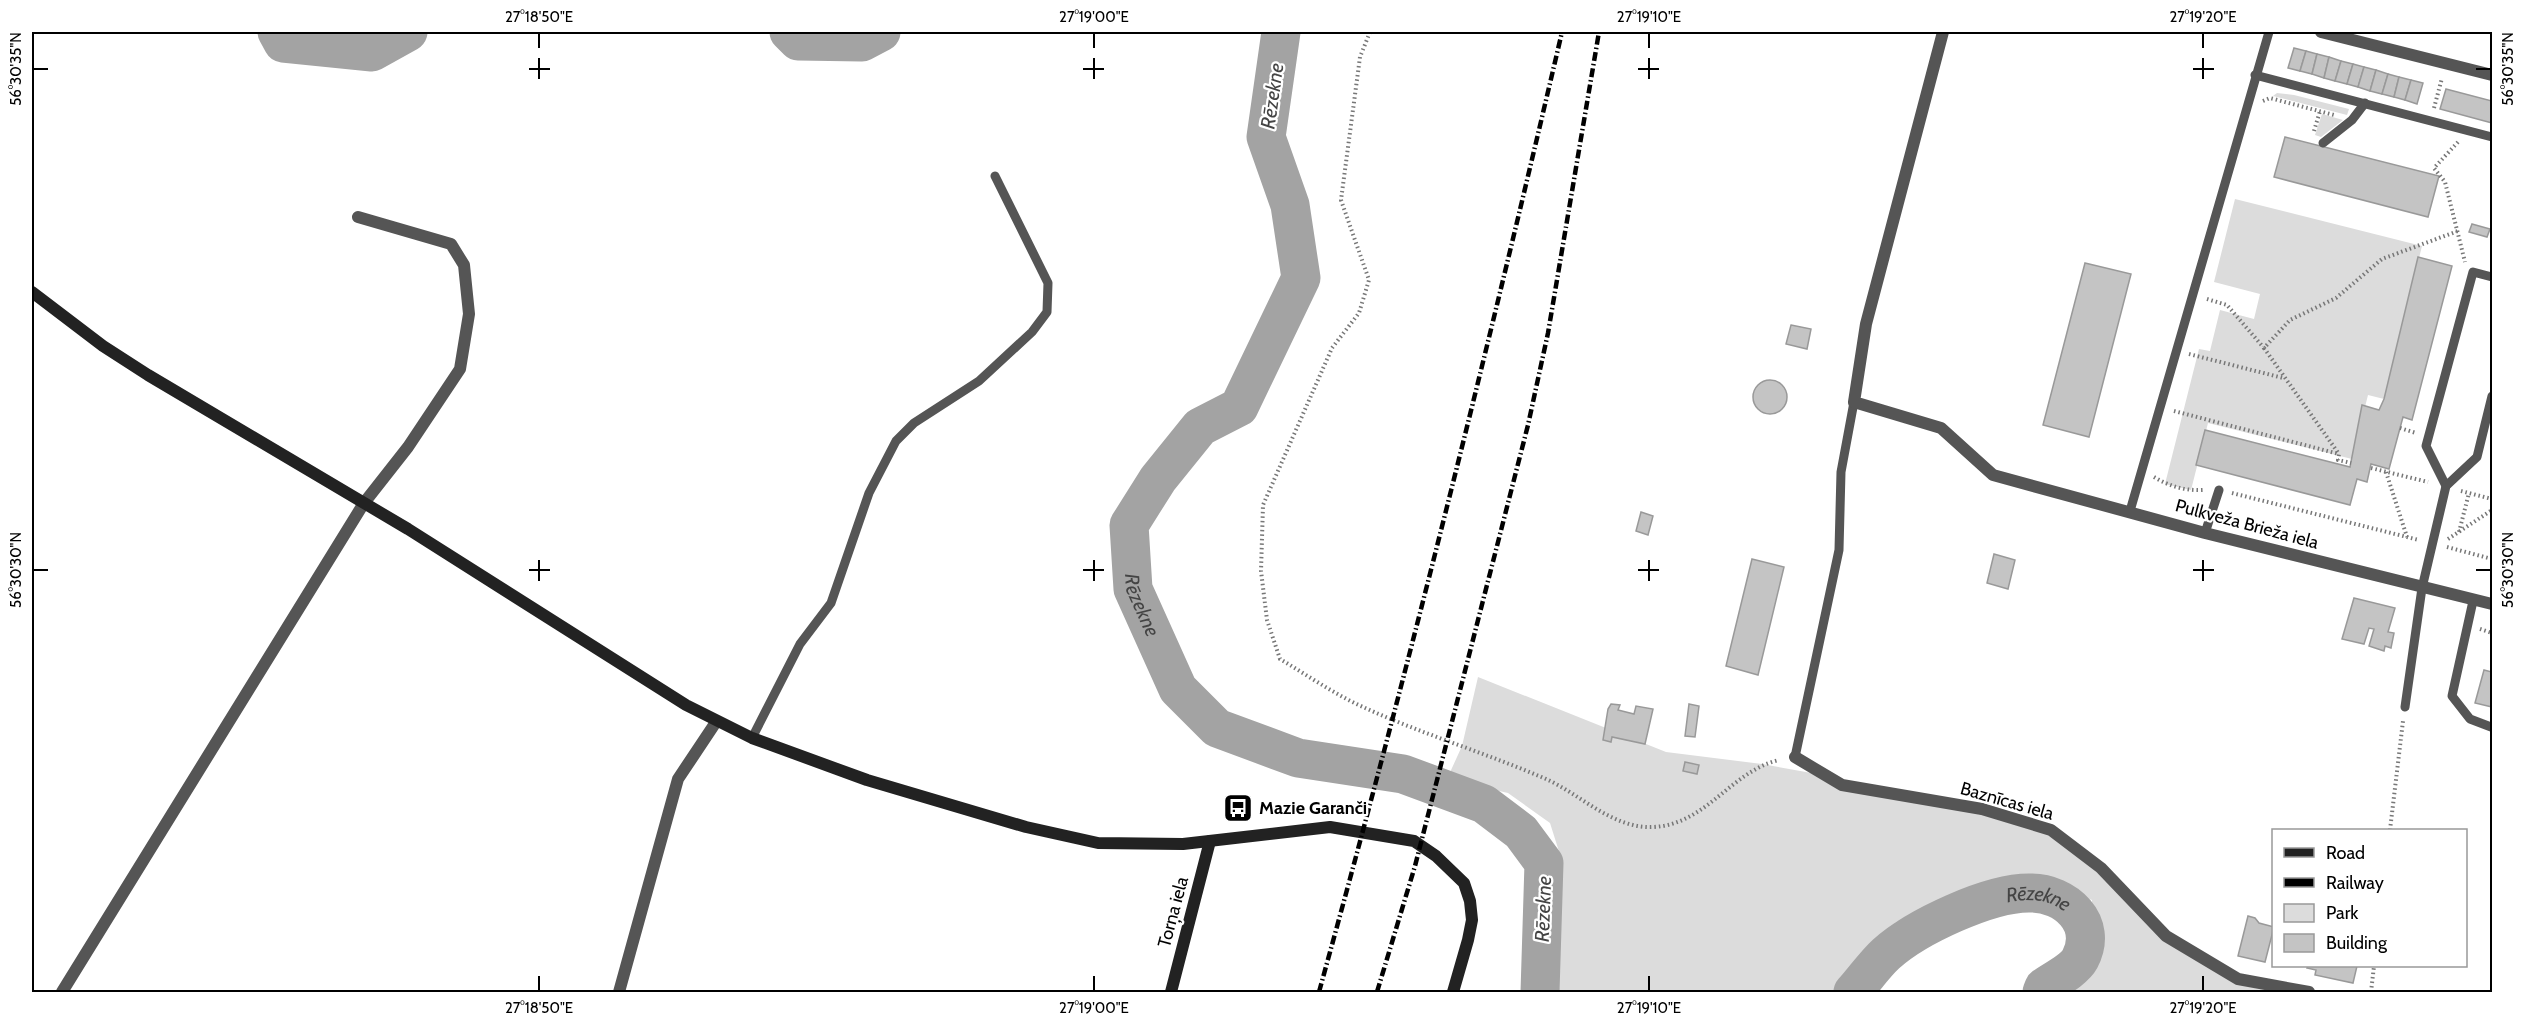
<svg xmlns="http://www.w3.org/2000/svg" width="2524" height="1024" font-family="Cabin,sans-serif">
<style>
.green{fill:#dcdcdc}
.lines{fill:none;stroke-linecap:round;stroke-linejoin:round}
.river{stroke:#a3a3a3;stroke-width:39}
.building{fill:#c4c4c4;stroke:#999;stroke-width:1.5}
.path{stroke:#777;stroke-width:4;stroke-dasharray:1.5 3;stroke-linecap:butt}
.lane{stroke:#555;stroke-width:9}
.street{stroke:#555;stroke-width:12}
.secondary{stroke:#222;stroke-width:12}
.rail{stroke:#000;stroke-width:4.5;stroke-dasharray:9 3 1.5 3;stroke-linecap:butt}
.ticks{fill:none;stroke:#000;stroke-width:2}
.labels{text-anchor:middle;stroke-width:4.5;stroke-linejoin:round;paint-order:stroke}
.street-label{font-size:18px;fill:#000;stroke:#fff}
.poi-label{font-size:18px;font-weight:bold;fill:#000;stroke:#fff;text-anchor:start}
.water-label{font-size:20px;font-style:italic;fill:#444;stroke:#fff}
.neatline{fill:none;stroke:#000;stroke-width:2}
.ticks-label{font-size:15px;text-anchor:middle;fill:#000}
</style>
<rect width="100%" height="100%" fill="#fff"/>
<g class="green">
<polygon points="2277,93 2294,95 2349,109 2347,115 2273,96"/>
<polygon points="2322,114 2343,120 2321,137 2315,135"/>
<polygon points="2235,199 2422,246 2384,399 2368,395 2352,459 2208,423 2191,490 2165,484 2199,349 2210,351 2220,310 2254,319 2260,294 2214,282"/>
<polygon points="1478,677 1666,752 1762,764 1828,776 2051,830 2166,936 2238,979 2309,992 2059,992 2092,966 2092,900 2039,879 1896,922 1838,992 1551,992 1562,861 1550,823 1508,793 1447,779 1462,746"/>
</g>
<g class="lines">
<g class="river">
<polyline points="277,32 283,43 372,52 408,32"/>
<polyline points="789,32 798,41 862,42 881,32"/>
<path id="s1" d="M1281 32 1266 137 1290 205 1301 278 1239 407 1200 427 1158 479 1129 525 1133 589 1178 689 1217 728 1298 758 1403 774 1484 804 1521 832 1544 863 1540 992"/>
<path id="s2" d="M1853 992C1864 980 1874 965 1886 954 1916 927 1990 892 2031 893 2065 893 2099 923 2080 959 2074 970 2054 980 2044 987L2042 992"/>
</g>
</g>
<g class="building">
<polygon points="2294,48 2306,51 2300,71 2288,68"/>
<polygon points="2306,51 2317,54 2312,74 2300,71"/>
<polygon points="2317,54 2329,57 2324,78 2312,74"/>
<polygon points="2329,57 2341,61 2335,81 2324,78"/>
<polygon points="2341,61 2353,64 2347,84 2335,81"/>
<polygon points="2353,64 2364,67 2358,87 2347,84"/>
<polygon points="2364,67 2376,70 2370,91 2358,87"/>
<polygon points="2376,70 2388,74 2382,94 2370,91"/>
<polygon points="2388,74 2399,77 2394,97 2382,94"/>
<polygon points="2399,77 2411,80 2405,100 2394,97"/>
<polygon points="2411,80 2423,83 2417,104 2405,100"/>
<polygon points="2446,89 2492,101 2492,123 2440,109"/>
<polygon points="2285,137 2439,176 2428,217 2274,177"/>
<polygon points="2472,224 2490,229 2487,237 2469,232"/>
<polygon points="2418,257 2452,266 2412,420 2403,417 2389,469 2371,464 2367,482 2357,479 2350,505 2196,465 2205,430 2350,467 2362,405 2379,410 2384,399"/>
<polygon points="2085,263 2131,274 2089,437 2043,425"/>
<polygon points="1791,325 1811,329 1807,349 1786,344"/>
<circle cx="1770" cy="397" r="17"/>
<polygon points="1641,512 1653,516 1648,535 1636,531"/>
<polygon points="1994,554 2015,560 2008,589 1987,583"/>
<polygon points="1752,559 1784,567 1758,675 1726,666"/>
<polygon points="2354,598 2395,608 2388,632 2394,633 2391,648 2385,646 2384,651 2369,646 2374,629 2369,628 2364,644 2342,639"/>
<polygon points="2484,670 2492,672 2492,707 2475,703"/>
<polygon points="1611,704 1620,705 1618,710 1634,714 1636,706 1653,709 1645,744 1612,737 1611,742 1603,740 1608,709"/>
<polygon points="1689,704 1699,706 1695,737 1685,736"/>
<polygon points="1685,762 1699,765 1697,774 1683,771"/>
<polygon points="2248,916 2255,918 2259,923 2274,927 2265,962 2238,956"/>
<polygon points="2308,966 2357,966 2353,983 2315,975 2316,970 2307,968"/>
</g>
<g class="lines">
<g class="path">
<path d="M1370 32 1360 57 1341 200 1369 280 1359 313 1332 348 1263 505 1261 571 1267 620 1280 659C1307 675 1334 694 1363 707 1422 734 1486 753 1546 779 1580 794 1613 829 1653 827 1706 825 1731 771 1779 760"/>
<polyline points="2263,101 2270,98 2334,115"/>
<polyline points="2434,108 2442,78"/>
<polyline points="2314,131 2320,111"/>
<polyline points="2458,142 2434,168 2445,182 2465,262"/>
<polyline points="2207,299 2227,305 2264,348 2290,320 2336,298 2382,259 2458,231"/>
<polyline points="2264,348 2339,454 2338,460 2351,463"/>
<polyline points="2189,354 2283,378"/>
<polyline points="2174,411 2339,454"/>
<polyline points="2400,428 2416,433"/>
<polyline points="2371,468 2428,482"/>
<polyline points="2386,472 2407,537"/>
<path d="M2154 477C2169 486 2185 491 2203 490"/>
<polyline points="2461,491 2492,499"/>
<polyline points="2232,493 2419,540"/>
<polyline points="2459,532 2469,493"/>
<polyline points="2448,539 2492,510"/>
<polyline points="2447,547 2492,559"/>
<polyline points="2480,629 2492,633"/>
<polyline points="2390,830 2403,721"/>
<polyline points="2371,992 2374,966"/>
</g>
<g class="lane">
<polyline points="2255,75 2492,137"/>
<polyline points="2323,143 2352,120 2365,103"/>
<polyline points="2446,486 2426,446 2473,272 2492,277"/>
<polyline points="2130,511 2269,32"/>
<polyline points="2205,533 2219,490"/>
<polyline points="2473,601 2452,696 2470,719 2491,727"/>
<polyline points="2405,707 2422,588 2446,486 2477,457 2492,396"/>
<polyline points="752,738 800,644 831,603 869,493 896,441 914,423 979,381 1032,332 1047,312 1048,283 995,176"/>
<polyline points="1795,757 1839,550 1841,472 1854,402"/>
</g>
<g class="street">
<polyline points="1943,32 1866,324 1854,402 1941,428 1993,475 2205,533 2492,604"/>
<polyline points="2321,32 2492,75"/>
<polyline points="1795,757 1842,785 1982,809 2051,830 2101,868 2166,936 2238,979 2309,992"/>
<polyline points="62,992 364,503 408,447 460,369 469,314 464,265 451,244 358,217"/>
<polyline points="619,992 678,779 716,722"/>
</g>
<g class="secondary">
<polyline points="32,292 103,346 148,375 408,529 686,705 752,738 867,780 1026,827 1098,843 1183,844 1330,827 1414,841 1436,856 1464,883 1470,901 1472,920 1468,940 1453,992"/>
<polyline points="1171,992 1210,841"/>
</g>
<g class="rail">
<path d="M1319 992C1407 674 1487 353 1562 32"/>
<polyline points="1377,992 1415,866 1528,425 1548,333 1599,32"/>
</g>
</g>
<path class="ticks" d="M539 33V48M1094 33V48M1649 33V48M2203 33V48M539 58V79M1094 58V79M1649 58V79M2203 58V79M33 69H48M529 69H550M1083 69H1104M1638 69H1659M2193 69H2214M2476 69H2491M539 560V581M1094 560V581M1649 560V581M2203 560V581M33 570H48M529 570H550M1083 570H1104M1638 570H1659M2193 570H2214M2476 570H2491M539 976V991M1094 976V991M1649 976V991M2203 976V991"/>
<defs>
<g id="bus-square" transform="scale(1.5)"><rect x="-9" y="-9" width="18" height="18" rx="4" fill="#000" stroke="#fff"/><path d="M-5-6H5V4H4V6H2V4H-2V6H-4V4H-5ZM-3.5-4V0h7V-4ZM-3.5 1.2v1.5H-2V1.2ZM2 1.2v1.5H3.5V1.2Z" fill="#fff"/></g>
</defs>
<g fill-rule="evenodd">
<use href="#bus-square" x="1238" y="808"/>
</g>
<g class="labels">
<g class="street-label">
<text transform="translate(2247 524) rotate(15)" y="6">Pulkveža Brieža iela</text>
<text transform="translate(2007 801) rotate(16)" y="6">Baznīcas iela</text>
<text transform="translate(1173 912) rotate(-75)" y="6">Torņa iela</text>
</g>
<g class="poi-label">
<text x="1259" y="814">Mazie Garanči</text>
</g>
<g class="water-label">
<text transform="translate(1272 96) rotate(-82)" y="7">Rēzekne</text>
<text dy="7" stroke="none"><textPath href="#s1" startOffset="642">Rēzekne</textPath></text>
<text dy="7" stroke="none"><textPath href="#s2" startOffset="218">Rēzekne</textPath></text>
<text transform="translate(1543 909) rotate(-88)" y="7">Rēzekne</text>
</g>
</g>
<rect width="2524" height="1024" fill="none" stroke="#ffffff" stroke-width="66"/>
<rect x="2272" y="829" width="195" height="138" fill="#ffffff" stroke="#999999" stroke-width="1.5"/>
<rect x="2284" y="848" width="30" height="9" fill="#222222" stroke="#999999" stroke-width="1.5"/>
<text x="2326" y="859" font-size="18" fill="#000000">Road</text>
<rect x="2284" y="878" width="30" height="9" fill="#000000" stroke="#999999" stroke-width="1.5"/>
<text x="2326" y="889" font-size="18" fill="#000000">Railway</text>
<rect x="2284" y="904" width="30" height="18" fill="#dcdcdc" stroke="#999999" stroke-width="1.5"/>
<text x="2326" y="919" font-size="18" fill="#000000">Park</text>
<rect x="2284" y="934" width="30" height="18" fill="#c4c4c4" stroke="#999999" stroke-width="1.5"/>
<text x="2326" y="949" font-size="18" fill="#000000">Building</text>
<rect x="33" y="33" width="2458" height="958" class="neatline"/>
<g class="ticks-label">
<text x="539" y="22">27°18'50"E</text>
<text x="1094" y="22">27°19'00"E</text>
<text x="1649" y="22">27°19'10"E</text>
<text x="2203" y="22">27°19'20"E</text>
<text transform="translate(16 69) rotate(-90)" y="5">56°30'35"N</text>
<text transform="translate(2508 69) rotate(-90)" y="5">56°30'35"N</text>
<text transform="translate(16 570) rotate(-90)" y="5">56°30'30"N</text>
<text transform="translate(2508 570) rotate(-90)" y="5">56°30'30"N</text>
<text x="539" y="1013">27°18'50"E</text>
<text x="1094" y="1013">27°19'00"E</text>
<text x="1649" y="1013">27°19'10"E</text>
<text x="2203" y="1013">27°19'20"E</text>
</g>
</svg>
